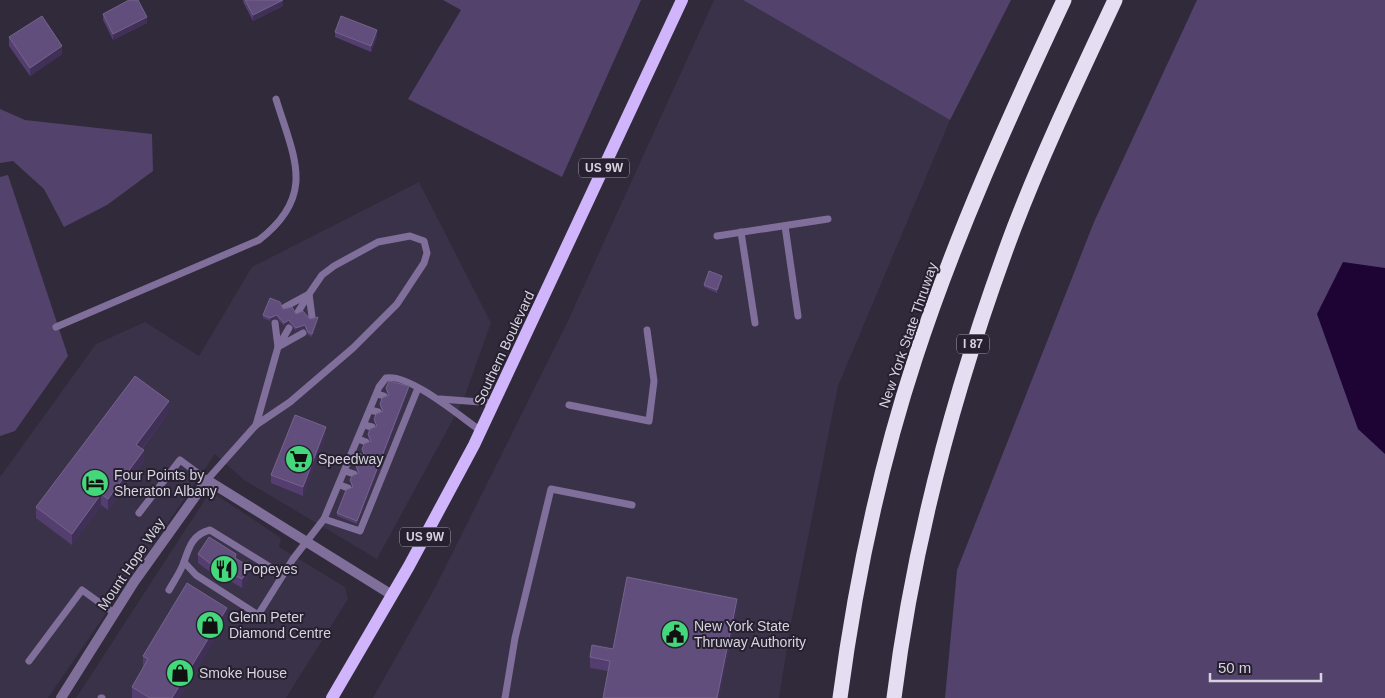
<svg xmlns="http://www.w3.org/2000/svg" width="1385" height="698" font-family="Arial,sans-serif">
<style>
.built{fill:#3a3248}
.green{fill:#53436c}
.water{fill:#1d0435}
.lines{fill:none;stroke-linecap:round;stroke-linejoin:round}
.service{stroke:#806f9b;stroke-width:7}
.minor{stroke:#806f9b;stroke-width:10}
.primary{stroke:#d0b5fc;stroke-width:12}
.motorway{stroke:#e5def3;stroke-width:15}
.wall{fill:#543e70}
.shaded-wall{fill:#402f56}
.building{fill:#624e7c;stroke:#74638b}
.labels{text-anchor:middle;stroke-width:4;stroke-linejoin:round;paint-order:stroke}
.shield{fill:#262030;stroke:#a29daa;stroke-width:1}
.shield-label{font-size:12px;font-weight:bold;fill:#d7d3de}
.street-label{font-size:14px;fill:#d7d3de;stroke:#262030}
.poi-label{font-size:14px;fill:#d7d3de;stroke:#262030;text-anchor:start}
</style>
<rect width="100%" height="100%" fill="#302a3a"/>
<g class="built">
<polygon points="714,0 743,0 950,120 838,386 791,623 779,698 373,698 437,584 567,323"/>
<polygon points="419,182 491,323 463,401 377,559 244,480 215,454 48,698 0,698 0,477 96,344 145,322 199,356 252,267"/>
<polygon points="215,494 281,538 279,547 345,587 348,599 286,698 76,698 206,498"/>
</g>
<g class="green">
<polygon points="443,0 641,0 562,177 408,99 461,10"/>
<polygon points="743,0 1011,0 950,120"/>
<polygon points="1197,0 1385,0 1385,698 945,698 957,570 1094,222"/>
<polygon points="0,109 25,120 152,134 153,171 107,205 64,227 44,189 13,161 0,163"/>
<polygon points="8,175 68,356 15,431 0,436 0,177"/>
</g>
<polygon class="water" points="1343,262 1385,268 1385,454 1358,429 1317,314"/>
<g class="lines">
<g class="service">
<polyline points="785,226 798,316"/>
<polyline points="741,232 755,323"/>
<polyline points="717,236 828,219"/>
<polyline points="298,312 309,294 312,317"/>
<path d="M56 327 259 240C317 195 294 158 276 99"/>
<polyline points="289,328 278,347 303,333"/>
<polyline points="377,394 384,396"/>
<polyline points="440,399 494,403"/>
<polyline points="569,405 649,421 654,381 647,330"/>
<polyline points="370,410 378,412"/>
<polyline points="256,425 278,347 275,323"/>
<polyline points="364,425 372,427"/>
<polyline points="358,439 366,442"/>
<polyline points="352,454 360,457"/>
<polyline points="345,471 354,474"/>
<polyline points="340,485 348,488"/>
<polyline points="139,513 180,460 207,480 256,425 290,402 353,348 397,304 424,263 427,253 424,241 410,236 378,242 334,266 322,275 309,294 285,307"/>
<polyline points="324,519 360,531 418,388"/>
<path d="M184 562 196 575 258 615 293 559 324 519 379 387 386 378C409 373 462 418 481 431"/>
<path d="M169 590C174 581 181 571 184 562 189 547 193 534 210 530L283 575"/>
<polyline points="29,661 82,590 114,613"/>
<polyline points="101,698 102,698"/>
<polyline points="505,698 515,638 551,489 632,505"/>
</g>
<polyline class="minor" points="61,698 134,582 207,480 392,595"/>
<polyline class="primary" points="332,698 409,566 474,445 682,0"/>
<g class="motorway">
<path d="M840 698C855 584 879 469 915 359 955 236 1009 117 1064 0"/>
<path d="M894 698C914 536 957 380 1014 228 1044 150 1080 75 1115 0"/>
</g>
</g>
<g class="wall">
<polygon points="243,0 283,0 283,6 253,21 243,2"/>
<polygon points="103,14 147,23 113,40 103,20"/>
<polygon points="335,32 377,36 371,52 335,37"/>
<polygon points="9,37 62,54 30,76 9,46"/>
<polygon points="722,279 717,293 704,287 704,285"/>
<polygon points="283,309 310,319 318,320 312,337 308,335 305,328 296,331 289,323 284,326 277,318 270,321 263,318 263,315"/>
<polygon points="386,388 409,389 357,524 337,516 337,513 352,488 350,480 358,474 356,469 356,466 364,457 362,449 370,442 368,437 368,434 376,426 374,422 374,419 382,411 380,407 380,404 388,395 386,391"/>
<polygon points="169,412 142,449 144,461 108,510 101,505 72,545 36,518 36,507"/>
<polygon points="326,435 303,496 271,483 271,475"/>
<polygon points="198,554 236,558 250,575 242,588 227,579 225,583 198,563"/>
<polygon points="737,609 719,698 603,698 608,671 590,668 590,657 613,649"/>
<polygon points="227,619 179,698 132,698 132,687 144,667 143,667 143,656"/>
</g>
<g class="shaded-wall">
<polygon points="283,0 283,6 253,21 253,15"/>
<polygon points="147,17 147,23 113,40 113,34"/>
<polygon points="377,30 377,36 371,52 371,46"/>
<polygon points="62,46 62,54 30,76 30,68"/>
<polygon points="722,276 722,279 717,293 717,290"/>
<polygon points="277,315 277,318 270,321 270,318"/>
<polygon points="318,317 318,320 312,337 312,334"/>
<polygon points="289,320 289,323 284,326 284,323"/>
<polygon points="305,325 305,328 296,331 296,328"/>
<polygon points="409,386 409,389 357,524 357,521"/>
<polygon points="169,401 169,412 136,456 136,445"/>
<polygon points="326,427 326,435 303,496 303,487"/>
<polygon points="144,450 144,461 108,510 108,499"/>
<polygon points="101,494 101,505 72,545 72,534"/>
<polygon points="250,567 250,575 242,588 242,579"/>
<polygon points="227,571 227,579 225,583 225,575"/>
<polygon points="737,599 737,609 719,698 717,698"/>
<polygon points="227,608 227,619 179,698 172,698"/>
</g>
<g class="building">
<polygon points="129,0 138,0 147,17 113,34 103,14"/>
<polygon points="245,0 283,0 253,15"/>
<polygon points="42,16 62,46 30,68 9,37"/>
<polygon points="341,16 377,30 371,46 335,32"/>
<polygon points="709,271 722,276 717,290 704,285"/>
<polygon points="270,298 280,302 283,309 292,307 296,314 303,311 310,319 318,317 312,334 308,332 305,325 296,328 289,320 284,323 277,315 270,318 263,315"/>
<polygon points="135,376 169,401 136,445 144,450 108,499 101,494 72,534 36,507"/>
<polygon points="389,381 409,386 357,521 337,513 346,490 353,487 350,480 352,476 359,473 356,466 358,459 365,456 362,449 364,444 371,441 368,434 370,429 377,426 374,419 376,414 383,411 380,404 382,398 389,395 386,388"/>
<polygon points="295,415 326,427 303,487 271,475"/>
<polygon points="209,537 236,554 235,558 250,567 242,579 227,571 225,575 198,554"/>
<polygon points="627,577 737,599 717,698 603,698 610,661 590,657 592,645 613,649"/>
<polygon points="187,583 227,608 172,698 150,698 132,687 148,659 143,656"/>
</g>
<defs>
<g id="supermarket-disc" transform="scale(1.4375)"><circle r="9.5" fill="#44d77b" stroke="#262030"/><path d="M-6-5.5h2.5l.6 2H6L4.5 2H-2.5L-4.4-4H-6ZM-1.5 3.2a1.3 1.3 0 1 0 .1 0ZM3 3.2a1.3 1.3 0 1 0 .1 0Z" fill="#111"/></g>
<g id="hotel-disc" transform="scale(1.4375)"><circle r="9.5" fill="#44d77b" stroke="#262030"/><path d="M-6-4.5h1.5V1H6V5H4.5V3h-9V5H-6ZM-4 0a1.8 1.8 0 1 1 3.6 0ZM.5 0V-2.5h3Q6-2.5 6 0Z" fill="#111"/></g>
<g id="restaurant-disc" transform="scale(1.4375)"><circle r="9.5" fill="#44d77b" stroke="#262030"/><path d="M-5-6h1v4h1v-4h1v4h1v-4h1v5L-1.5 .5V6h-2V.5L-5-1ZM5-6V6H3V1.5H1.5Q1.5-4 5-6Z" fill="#111"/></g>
<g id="shop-disc" transform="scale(1.4375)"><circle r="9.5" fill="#44d77b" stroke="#262030"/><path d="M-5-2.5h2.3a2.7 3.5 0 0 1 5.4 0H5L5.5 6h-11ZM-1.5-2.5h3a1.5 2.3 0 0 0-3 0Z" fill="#111"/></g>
<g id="civic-disc" transform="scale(1.4375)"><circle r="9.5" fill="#44d77b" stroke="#262030"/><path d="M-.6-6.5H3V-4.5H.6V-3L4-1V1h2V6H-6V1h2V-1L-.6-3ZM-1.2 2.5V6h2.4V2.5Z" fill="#111"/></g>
</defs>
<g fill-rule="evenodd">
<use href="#supermarket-disc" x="299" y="459"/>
<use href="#hotel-disc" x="95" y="483"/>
<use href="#restaurant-disc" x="224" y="569"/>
<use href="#shop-disc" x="210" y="625"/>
<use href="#civic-disc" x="675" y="634"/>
<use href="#shop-disc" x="180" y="673"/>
</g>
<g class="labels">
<g class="shield">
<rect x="579" y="158.5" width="50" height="19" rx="4"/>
<rect x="957" y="334.5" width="32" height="19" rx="4"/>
<rect x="400" y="527.5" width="50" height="19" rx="4"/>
</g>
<g class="shield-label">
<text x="604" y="172">US 9W</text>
<text x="973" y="348">I 87</text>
<text x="425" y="541">US 9W</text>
</g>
<g class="street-label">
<text transform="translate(908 335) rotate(-71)" y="5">New York State Thruway</text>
<text transform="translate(504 348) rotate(-65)" y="5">Southern Boulevard</text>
<text transform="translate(131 564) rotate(-56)" y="5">Mount Hope Way</text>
</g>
<g class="poi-label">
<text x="318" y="464">Speedway</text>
<text x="114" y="480">Four Points by<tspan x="114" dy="16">Sheraton Albany</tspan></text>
<text x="243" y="574">Popeyes</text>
<text x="229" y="622">Glenn Peter<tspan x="229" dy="16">Diamond Centre</tspan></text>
<text x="694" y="631">New York State<tspan x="694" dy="16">Thruway Authority</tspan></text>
<text x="199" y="678">Smoke House</text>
</g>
</g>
<path d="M1210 673v8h111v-8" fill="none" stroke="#d7d3de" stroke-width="2.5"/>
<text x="1218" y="673" font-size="15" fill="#d7d3de" stroke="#262030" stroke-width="4" paint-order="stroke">50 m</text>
</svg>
